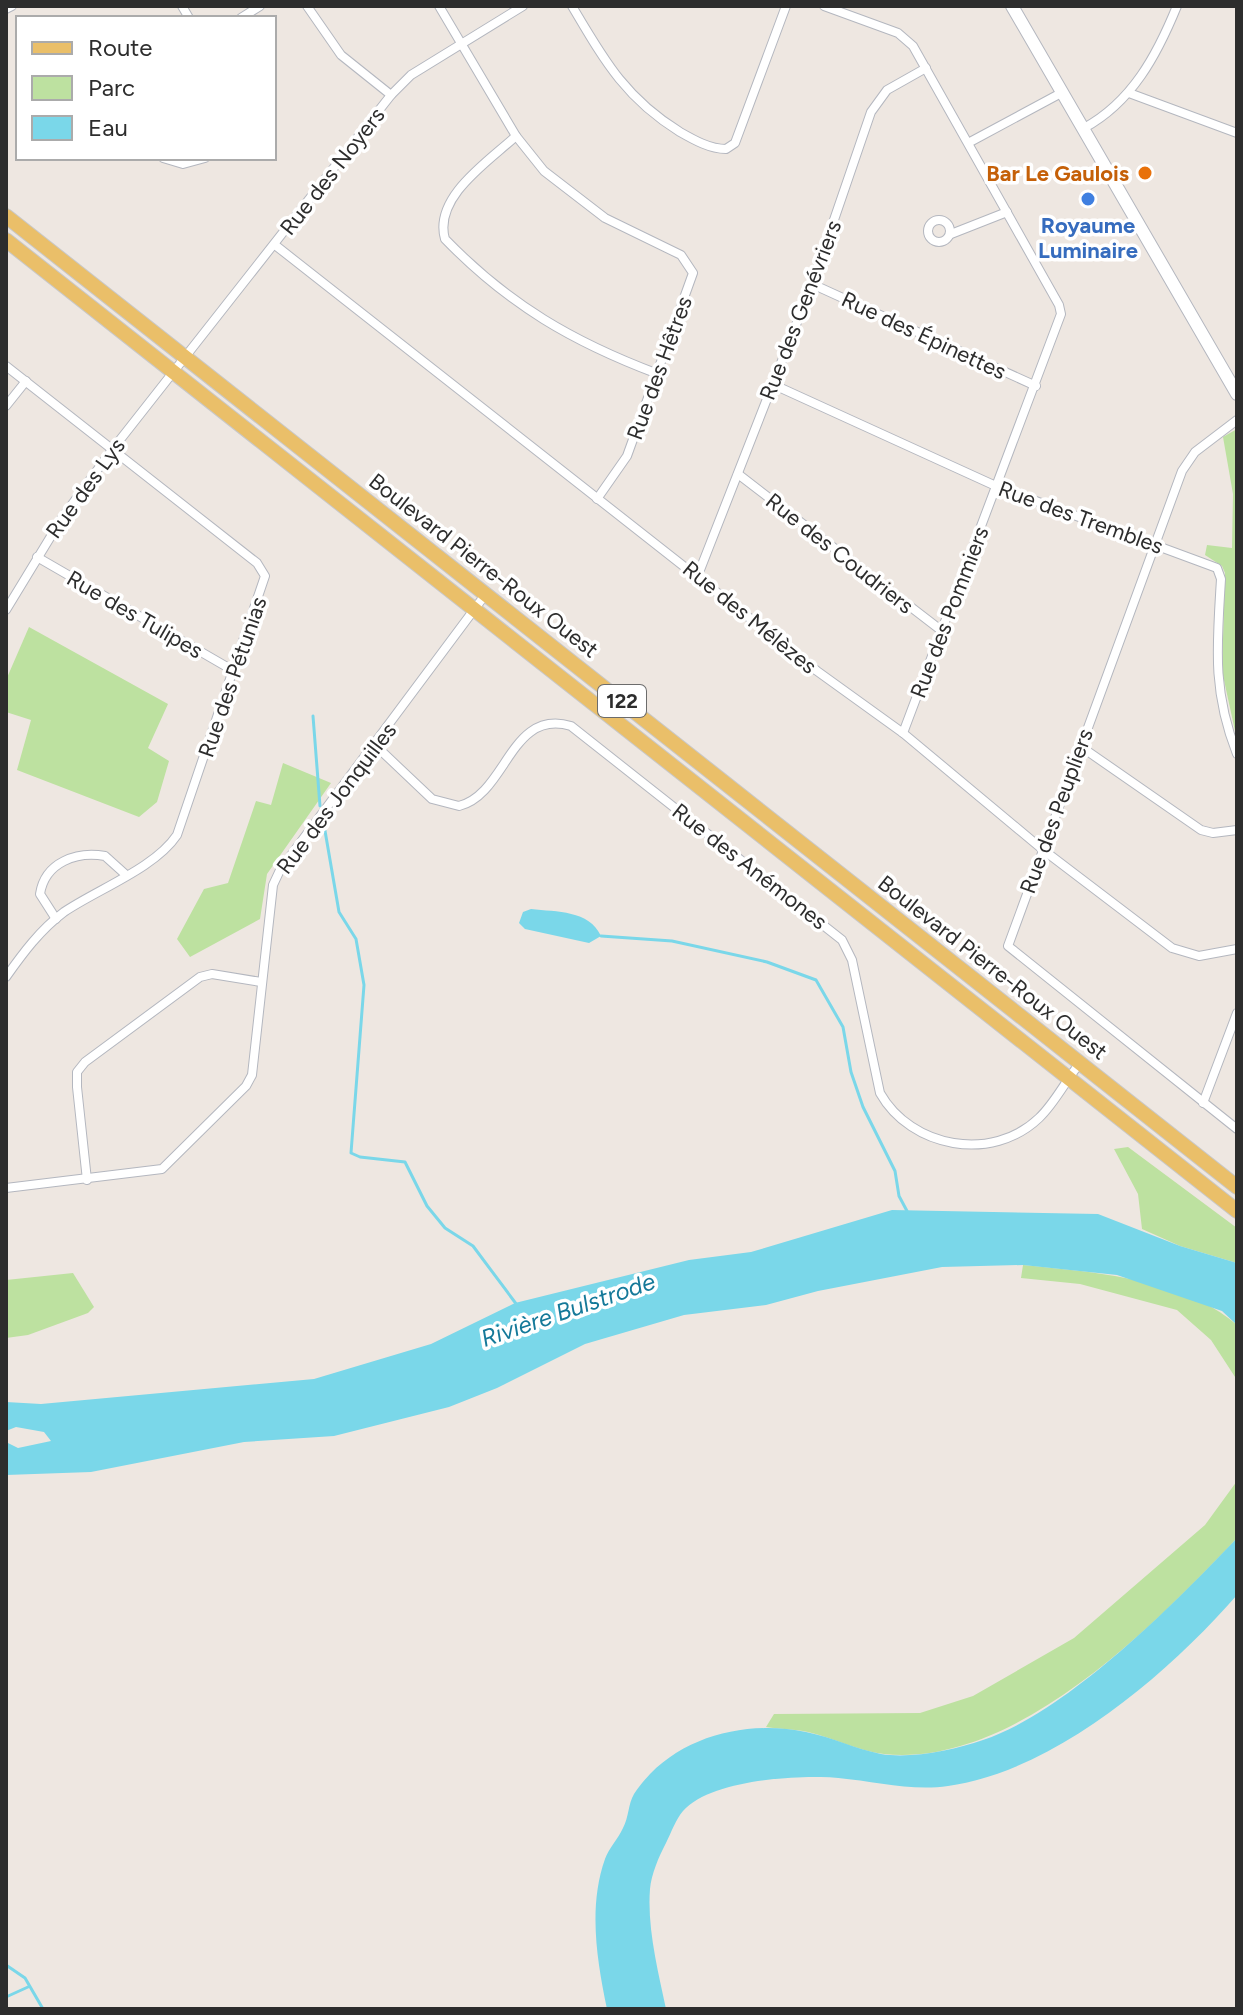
<svg xmlns="http://www.w3.org/2000/svg" width="1243" height="2015" font-family="Figtree,sans-serif">
<style>
.green{fill:#bde1a0}
.water{fill:#7ad7e9}
.lines{fill:none;stroke-linecap:round;stroke-linejoin:round}
.stream{stroke:#7ad7e9;stroke-width:3}
.street-casing{stroke:#b4b7bf;stroke-width:10}
.secondary-casing{stroke:#b4b7bf;stroke-width:14}
.primary-casing{stroke:#c8c8c8;stroke-width:16}
.street{stroke:#fff;stroke-width:8}
.secondary{stroke:#fff;stroke-width:12}
.primary{stroke:#eabf69;stroke-width:14}
.food-dot{fill:#e8710a;stroke:#fff;stroke-width:3}
.shop-dot{fill:#3f7fe0;stroke:#fff;stroke-width:3}
.labels{text-anchor:middle;stroke-width:7;stroke-linejoin:round;paint-order:stroke}
.shield{fill:#fff;stroke:#6c6c6c;stroke-width:2}
.shield-label{font-size:20px;font-weight:bold;fill:#2d2d2d}
.street-label{font-size:22px;fill:#2d2d2d;stroke:#fff}
.food-label{font-size:22px;font-weight:bold;fill:#c56008;stroke:#fff;text-anchor:end}
.shop-label{font-size:22px;font-weight:bold;fill:#366cbe;stroke:#fff}
.water-label{font-size:24px;font-style:italic;fill:#157999;stroke:#fff}
</style>
<rect width="100%" height="100%" fill="#eee7e1"/>
<g class="green">
<polygon points="1237,429 1237,740 1222,671 1225,573 1222,566 1205,555 1207,545 1232,548 1233,494 1223,437"/>
<polygon points="29,627 168,704 148,748 169,761 157,802 139,817 17,770 31,720 6,712 6,680"/>
<polygon points="283,763 331,783 267,874 260,919 190,957 177,939 204,889 228,883 256,801 271,805"/>
<polygon points="1128,1147 1237,1228 1237,1263 1180,1246 1142,1229 1138,1194 1114,1149"/>
<path d="M1023 1265C1091 1272 1184 1278 1237 1325V1380L1211 1340 1177 1310 1080 1284 1021 1278Z"/>
<polygon points="73,1273 94,1307 88,1313 28,1335 6,1338 6,1280"/>
<path d="M1237 1481V1538C1155 1625 1015 1768 884 1754 859 1751 833 1738 808 1732 795 1729 780 1729 766 1727L774 1714 920 1713 973 1696 1074 1638 1205 1525Z"/>
</g>
<g class="water">
<path d="M531 909C557 912 589 910 601 936L589 943 525 929 519 923 523 912Z"/>
<polygon points="892,1210 1098,1214 1180,1246 1237,1263 1237,1325 1222,1311 1117,1275 1023,1265 942,1267 818,1291 766,1305 684,1315 585,1344 497,1388 449,1407 334,1436 244,1442 91,1472 6,1475 6,1442 18,1448 51,1441 44,1432 16,1427 6,1431 6,1402 41,1404 314,1379 431,1344 515,1303 689,1260 751,1252"/>
<path d="M1237 1538V1595C1168 1674 1055 1771 948 1786 906 1792 864 1778 821 1777 785 1776 708 1782 683 1811 676 1819 671 1833 666 1843 659 1856 651 1875 650 1889 647 1928 658 1971 666 2009H607C597 1961 588 1907 605 1859 609 1848 618 1839 623 1828 629 1817 628 1804 634 1794 671 1738 743 1719 806 1732 831 1737 856 1749 881 1754 911 1759 954 1750 983 1740 1069 1711 1175 1603 1237 1538Z"/>
</g>
<g class="lines">
<g class="stream">
<polyline points="313,716 320,806"/>
<polyline points="324,825 339,912 356,939 364,985 351,1153 360,1157 405,1162 427,1206 445,1228 473,1246 517,1305"/>
<polyline points="601,936 672,941 767,962 816,980 843,1027 851,1072 863,1107 895,1171 899,1196 907,1211"/>
<polyline points="6,1965 25,1978 43,2009"/>
<polyline points="6,1997 28,1987"/>
</g>
<g class="street-casing">
<g id="street">
<polyline points="182,6 189,18"/>
<polyline points="307,6 341,55 391,95"/>
<polyline points="439,6 516,136 544,171 605,218 681,255 693,273 627,456 597,499"/>
<path d="M572 6C604 60 625 98 680 132 694 140 710 149 726 149L735 143 786 6"/>
<polyline points="824,6 898,33 913,46 1059,305 1061,314 903,733"/>
<polyline points="6,9 12,6"/>
<polyline points="241,18 260,6"/>
<polyline points="1129,93 1237,133"/>
<path d="M1084 128C1132 102 1157 55 1177 6"/>
<path d="M516 136C489 161 433 197 445 239 509 305 573 342 658 374"/>
<polyline points="970,142 1063,92"/>
<polyline points="163,158 183,164 205,158"/>
<circle cx="939" cy="231" r="11"/>
<polyline points="951,234 1007,212"/>
<polyline points="275,245 817,671 903,733 1042,849 1172,948 1199,956 1237,949"/>
<polyline points="812,284 1036,386"/>
<path d="M6 366 257 563 265 576 177 835C155 868 98 889 64 912 40 930 23 953 6 977"/>
<path d="M772 384 998 487 1217 568 1221 579C1217 645 1212 691 1237 754"/>
<polyline points="6,406 26,381"/>
<polyline points="1237,420 1195,452 1182,471 1008,946 1237,1129"/>
<polyline points="738,474 942,631"/>
<polyline points="37,557 234,671"/>
<polyline points="698,575 812,284 871,112 887,90 926,68"/>
<polyline points="6,610 62,518 112,450 391,95 411,75 523,6"/>
<path d="M375 745 432 799 459 806C507 794 510 708 571 726L842 940 852 960 880 1093C911 1148 992 1163 1039 1118 1055 1103 1066 1080 1080 1063"/>
<polyline points="1080,746 1201,830 1213,833 1237,830"/>
<path d="M56 919 40 894C45 862 77 851 105 856L125 874"/>
<polyline points="1203,1103 1237,1013"/>
<polyline points="87,1180 77,1087 77,1072 85,1062 200,977 212,974 261,982"/>
<polyline points="6,1188 162,1169 246,1086 252,1075 273,885 280,870 485,595"/>
</g>
</g>
<g class="secondary-casing">
<polyline id="secondary" points="1012,6 1237,394"/>
</g>
<g class="primary-casing">
<g id="primary">
<polyline points="6,216 1237,1187"/>
<polyline points="6,240 1237,1211"/>
</g>
</g>
<use href="#street" class="street"/>
<use href="#secondary" class="secondary"/>
<use href="#primary" class="primary"/>
</g>
<circle class="food-dot" cx="1145" cy="173" r="8"/>
<circle class="shop-dot" cx="1088" cy="199" r="8"/>
<g class="labels">
<rect class="shield" x="598" y="685" width="48" height="32" rx="6"/>
<g class="shield-label">
<text x="622" y="708">122</text>
</g>
<g class="street-label">
<text transform="translate(332 171) rotate(-52)" y="8">Rue des Noyers</text>
<text transform="translate(800 310) rotate(-69)" y="8">Rue des Genévriers</text>
<text transform="translate(924 335) rotate(25)" y="8">Rue des Épinettes</text>
<text transform="translate(659 368) rotate(-70)" y="8">Rue des Hêtres</text>
<text transform="translate(85 488) rotate(-54)" y="8">Rue des Lys</text>
<text transform="translate(1081 517) rotate(20)" y="8">Rue des Trembles</text>
<text transform="translate(840 553) rotate(38)" y="8">Rue des Coudriers</text>
<text transform="translate(484 565) rotate(38)" y="8">Boulevard Pierre-Roux Ouest</text>
<text transform="translate(949 612) rotate(-69)" y="8">Rue des Pommiers</text>
<text transform="translate(135 614) rotate(30)" y="8">Rue des Tulipes</text>
<text transform="translate(750 617) rotate(39)" y="8">Rue des Mélèzes</text>
<text transform="translate(232 677) rotate(-71)" y="8">Rue des Pétunias</text>
<text transform="translate(336 798) rotate(-53)" y="8">Rue des Jonquilles</text>
<text transform="translate(1056 811) rotate(-70)" y="8">Rue des Peupliers</text>
<text transform="translate(750 866) rotate(38)" y="8">Rue des Anémones</text>
<text transform="translate(993 967) rotate(38)" y="8">Boulevard Pierre-Roux Ouest</text>
</g>
<g class="food-label">
<text x="1129" y="181">Bar Le Gaulois</text>
</g>
<g class="shop-label">
<text x="1088" y="233">Royaume<tspan x="1088" dy="25">Luminaire</tspan></text>
</g>
<g class="water-label">
<text transform="translate(568 1310) rotate(-19)" y="8">Rivière Bulstrode</text>
</g>
</g>
<rect width="1243" height="2015" fill="none" stroke="#2d2d2d" stroke-width="16"/>
<rect x="16" y="16" width="260" height="144" fill="#ffffff" stroke="#ababab" stroke-width="2"/>
<rect x="32" y="42" width="40" height="12" fill="#eabf69" stroke="#ababab" stroke-width="2"/>
<text x="88" y="56" font-size="24" fill="#2d2d2d">Route</text>
<rect x="32" y="76" width="40" height="24" fill="#bde1a0" stroke="#ababab" stroke-width="2"/>
<text x="88" y="96" font-size="24" fill="#2d2d2d">Parc</text>
<rect x="32" y="116" width="40" height="24" fill="#7ad7e9" stroke="#ababab" stroke-width="2"/>
<text x="88" y="136" font-size="24" fill="#2d2d2d">Eau</text>
</svg>
